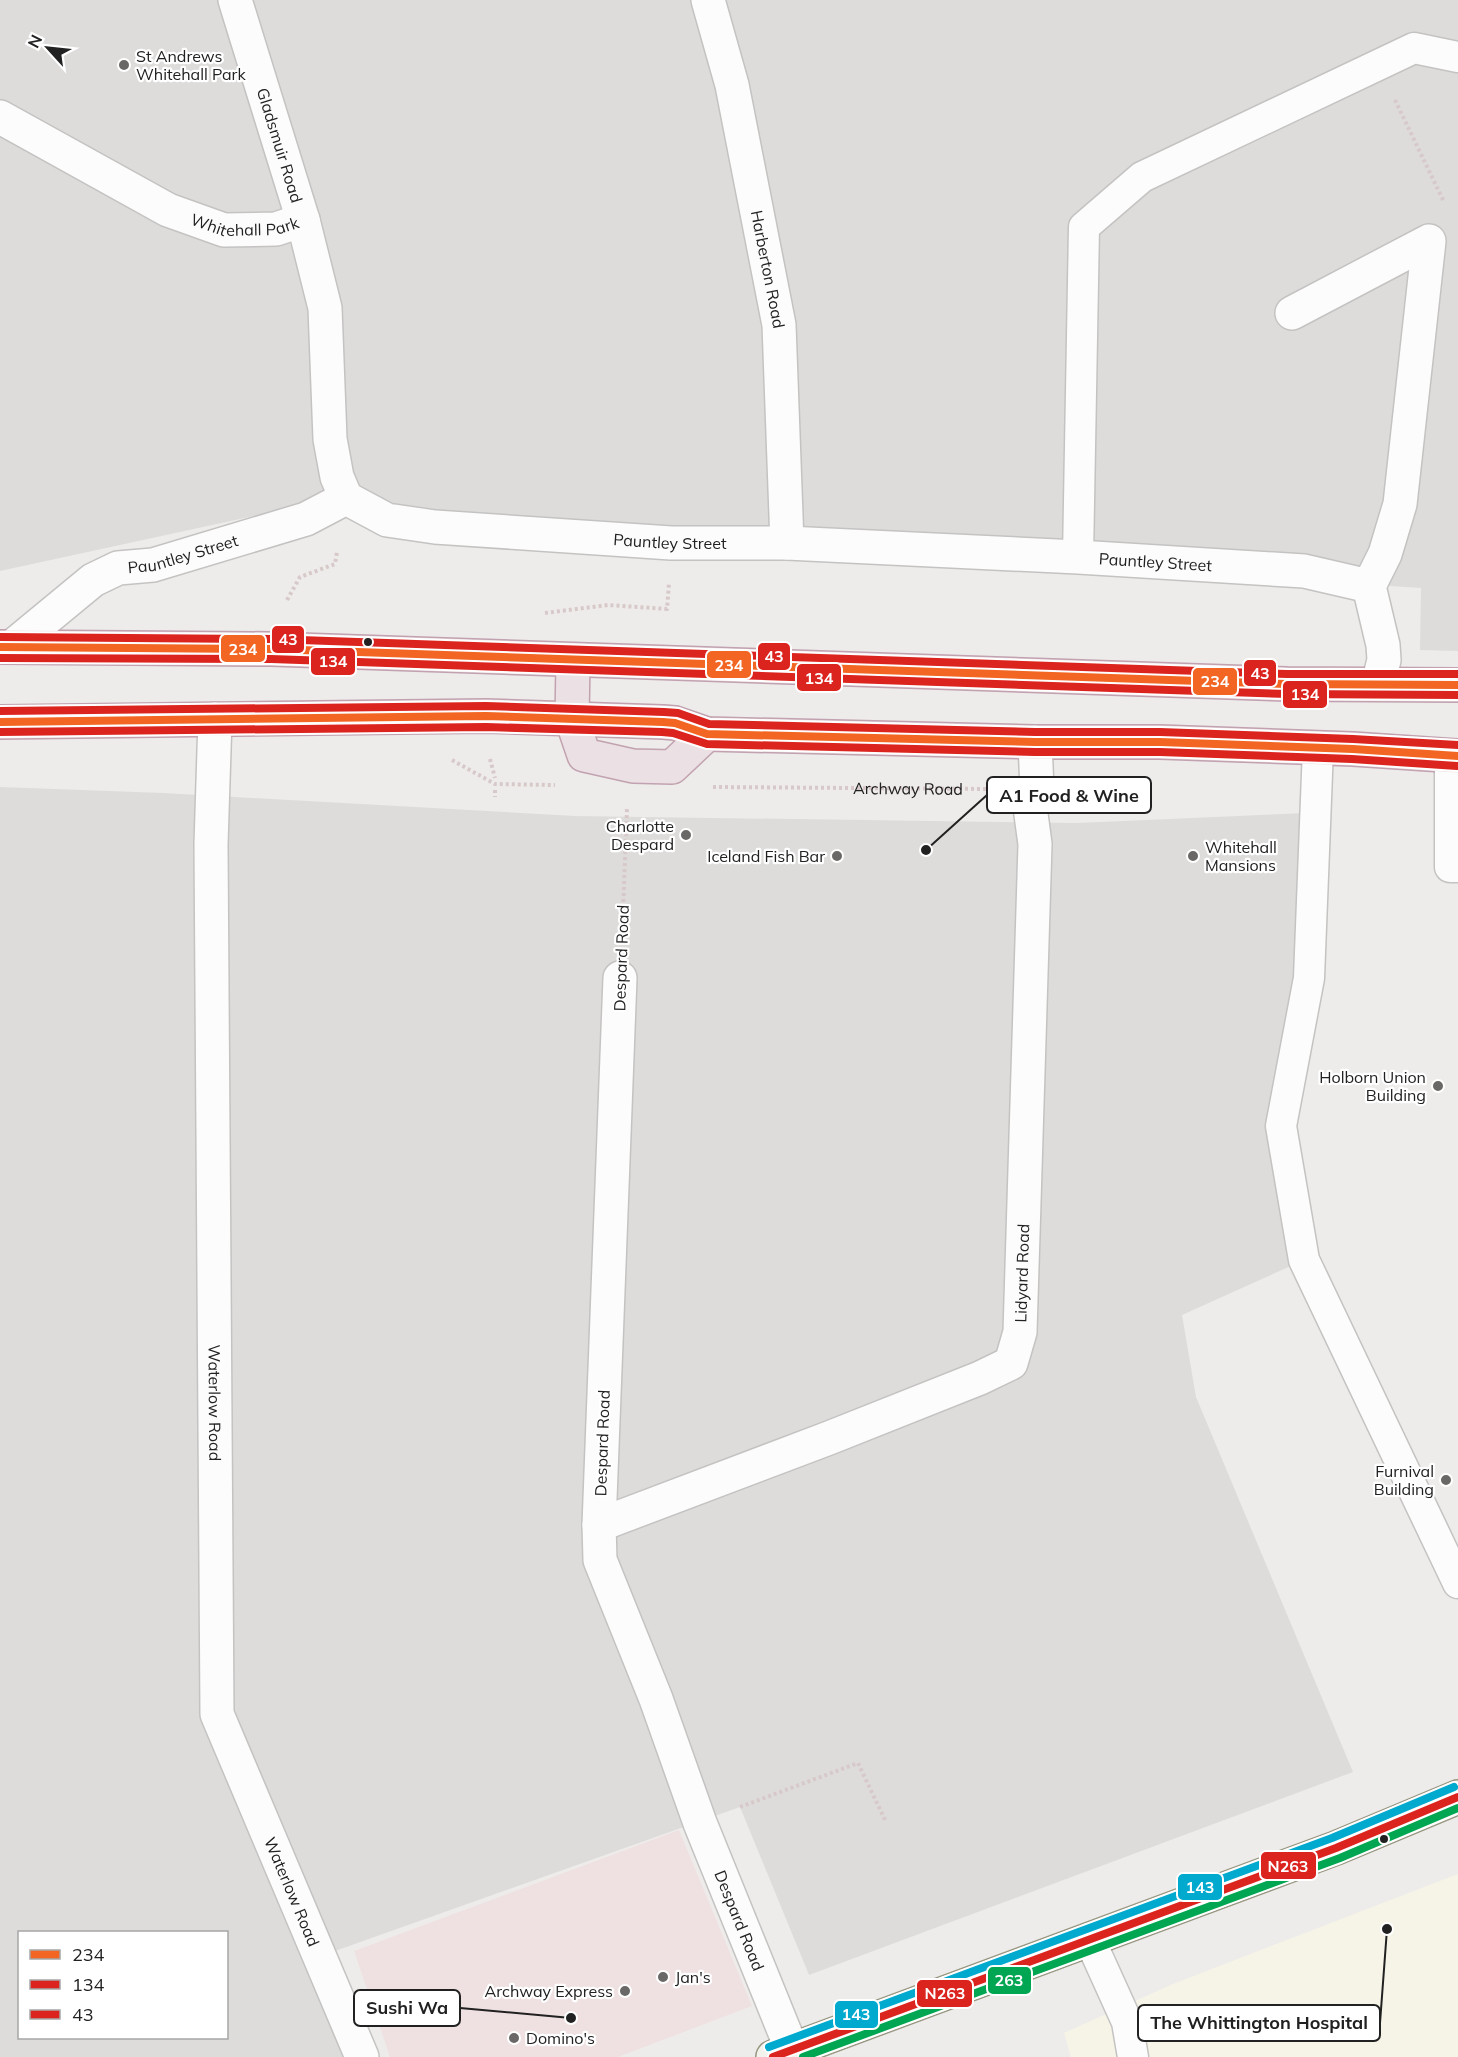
<svg xmlns="http://www.w3.org/2000/svg" width="1458" height="2057" font-family="Mulish,sans-serif">
<style>
.residential{fill:#dedcdb;fill-rule:evenodd}
.commercial{fill:#efe1e2}
.education{fill:#f6f4e7}
.lines{fill:none;stroke-linecap:round;stroke-linejoin:round}
.lane-casing{stroke:#c4c3c2;stroke-width:33}
.street-casing{stroke:#c4c3c2;stroke-width:36}
.secondary-casing{stroke:#989782;stroke-width:36}
.highway-casing{stroke:#c2a2b0;stroke-width:36}
.path{stroke:#d7c9c9;stroke-width:4;stroke-dasharray:3 3;stroke-linecap:butt}
.lane{stroke:#fcfcfc;stroke-width:30}
.street{stroke:#fcfcfc;stroke-width:33}
.secondary{stroke:#f3f3ed;stroke-width:33}
.highway{stroke:#ebe0e3;stroke-width:33}
.bus-1-casing{stroke:#fff;stroke-width:12}
.bus-2-casing{stroke:#fff;stroke-width:12}
.bus-3-casing{stroke:#fff;stroke-width:12}
.bus-4-casing{stroke:#fff;stroke-width:12}
.bus-5-casing{stroke:#fff;stroke-width:12}
.bus-6-casing{stroke:#fff;stroke-width:12}
.bus-1{stroke:#f26522;stroke-width:8}
.bus-2{stroke:#dc241f;stroke-width:8}
.bus-3{stroke:#dc241f;stroke-width:8}
.bus-4{stroke:#dc241f;stroke-width:8}
.bus-5{stroke:#00a651;stroke-width:8}
.bus-6{stroke:#00a9ce;stroke-width:8}
.poi-dot{fill:#696867;stroke:#fff;stroke-width:2}
.bus-dot{fill:#212121;stroke:#fff;stroke-width:2}
.labels{text-anchor:middle;stroke-width:4.5;stroke-linejoin:round;paint-order:stroke}
.poi-label{font-size:16px;fill:#212121;stroke:#fff;text-anchor:end}
.street-label{font-size:16px;fill:#212121;stroke:#fff}
.leader{fill:none;stroke:#212121;stroke-width:2}
.callout-dot{fill:#212121;stroke:#fff;stroke-width:2}
.callout{fill:#fff;stroke:#212121;stroke-width:2}
.callout-label{font-size:18px;text-anchor:middle;font-weight:bold;fill:#212121}
.line-badge{stroke:#fff;stroke-width:2}
.badge-label{font-size:16px;text-anchor:middle;font-weight:bold;fill:#fff}
</style>
<rect width="100%" height="100%" fill="#eeecea"/>
<g class="residential">
<polygon points="0,0 1458,0 1458,651 1420,650 1421,588 387,520 342,497 0,571"/>
<path d="M0 787 164 793 575 816 1077 823 1306 813 1309 978 1281 1126 1304 1260 1182 1315 1196 1397 1353 1772 809 1975 740 1807 321 1956 362 2057H0ZM20 1932H226V2038H20Z"/>
</g>
<polygon class="commercial" points="679,1830 752,2006 618,2057 390,2057 354,1951"/>
<polygon class="education" points="1458,1874 1458,2057 1071,2057 1064,2033 1173,1984"/>
<g class="lines">
<g class="lane-casing">
<g id="lane">
<polyline points="1078,557 1084,227 1142,177 1414,48 1458,57"/>
<polyline points="1318,748 1309,978 1281,1126 1304,1260 1458,1583"/>
<polyline points="1450,756 1450,867 1458,867"/>
<polyline points="1089,1938 1127,2022 1133,2057"/>
</g>
</g>
<g class="street-casing">
<g id="street">
<path id="s2" d="M235 0 303 220"/>
<path id="s3" d="M708 0 732 85 779 325 787 543"/>
<path id="s4" d="M0 117 168 210 224 230 276 229 303 220 325 308 330 439 337 477 346 498"/>
<polyline points="1292,313 1429,241 1400,504 1385,554 1369,586 1383,645 1384,660 1378,684"/>
<path id="s5" d="M13 646 93 580 118 568 153 565 306 519 346 498 387 520 435 527 671 543H787L1078 557 1304 571 1369 586"/>
<path id="s6" d="M215 719 211 844 217 1714 362 2057"/>
<path id="s7" d="M620 978 599 1525 600 1560 656 1699 700 1823 792 2050"/>
<path id="s8" d="M599 1525 829 1438 980 1378 1011 1363 1020 1332 1035 844 1030 807 1037 790 1035 742"/>
</g>
</g>
<g class="secondary-casing">
<polyline id="secondary" points="773,2057 1336,1848 1458,1797"/>
</g>
<g class="highway-casing">
<g id="highway">
<polyline points="0,647 271,649 1287,684 1458,685"/>
<polyline points="573,661 572,720 584,755 633,766 672,767 707,734"/>
<polyline points="0,722 486,716 663,722 675,723 707,734 1035,742 1160,742 1353,749 1458,756"/>
</g>
</g>
<g class="path">
<polyline points="1395,100 1444,202"/>
<polyline points="287,600 300,577 335,564 337,552"/>
<polyline points="545,613 608,605 667,609 669,584"/>
<polyline points="490,759 495,778"/>
<polyline points="452,760 495,784 555,785"/>
<path id="s1" d="M713 787 990 789"/>
<polyline points="1079,789 1138,789 1140,784"/>
<polyline points="495,790 495,797"/>
<polyline points="622,938 627,808"/>
<polyline points="740,1807 858,1763 886,1822"/>
</g>
<use href="#lane" class="lane"/>
<use href="#street" class="street"/>
<use href="#secondary" class="secondary"/>
<use href="#highway" class="highway"/>
<g class="bus-1-casing">
<g id="bus-1">
<polyline points="0,647 271,649 1287,684 1458,685"/>
<polyline points="0,722 486,716 663,722 675,723 707,734 1035,742 1160,742 1353,749 1458,756"/>
</g>
</g>
<g class="bus-2-casing">
<g id="bus-2">
<polyline points="0,658 271,659 1287,694 1458,695"/>
<polyline points="0,732 486,727 662,732 673,733 707,744 1035,752 1160,752 1352,759 1457,766"/>
</g>
</g>
<g class="bus-3-casing">
<g id="bus-3">
<polyline points="0,637 271,639 1287,674 1458,674"/>
<polyline points="0,711 486,706 664,712 678,713 709,724 1035,732 1160,732 1353,739 1458,745"/>
</g>
</g>
<g class="bus-4-casing">
<polyline id="bus-4" points="773,2057 1336,1848 1458,1797"/>
</g>
<g class="bus-5-casing">
<polyline id="bus-5" points="803,2057 1340,1858 1458,1808"/>
</g>
<g class="bus-6-casing">
<polyline id="bus-6" points="769,2047 1332,1838 1454,1787"/>
</g>
<use href="#bus-1" class="bus-1"/>
<use href="#bus-2" class="bus-2"/>
<use href="#bus-3" class="bus-3"/>
<use href="#bus-4" class="bus-4"/>
<use href="#bus-5" class="bus-5"/>
<use href="#bus-6" class="bus-6"/>
</g>
<g class="poi-dot">
<circle cx="124" cy="65" r="6"/>
<circle cx="686" cy="835" r="6"/>
<circle cx="837" cy="856" r="6"/>
<circle cx="1193" cy="856" r="6"/>
<circle cx="1438" cy="1086" r="6"/>
<circle cx="1446" cy="1480" r="6"/>
<circle cx="663" cy="1977" r="6"/>
<circle cx="625" cy="1991" r="6"/>
<circle cx="514" cy="2038" r="6"/>
</g>
<g class="bus-dot">
<circle cx="368" cy="642" r="5"/>
<circle cx="1384" cy="1839" r="5"/>
</g>
<g class="labels">
<g class="poi-label">
<text x="136" y="62" text-anchor="start">St Andrews<tspan x="136" dy="18">Whitehall Park</tspan></text>
<text x="674" y="832">Charlotte<tspan x="674" dy="18">Despard</tspan></text>
<text x="1205" y="853" text-anchor="start">Whitehall<tspan x="1205" dy="18">Mansions</tspan></text>
<text x="825" y="862">Iceland Fish Bar</text>
<text x="1426" y="1083">Holborn Union<tspan x="1426" dy="18">Building</tspan></text>
<text x="1434" y="1477">Furnival<tspan x="1434" dy="18">Building</tspan></text>
<text x="675" y="1983" text-anchor="start">Jan's</text>
<text x="613" y="1997">Archway Express</text>
<text x="526" y="2044" text-anchor="start">Domino's</text>
</g>
<g class="street-label">
<text dy="6" stroke="none"><textPath href="#s2" startOffset="152">Gladsmuir Road</textPath></text>
<text dy="6" stroke="none"><textPath href="#s4" startOffset="272">Whitehall Park</textPath></text>
<text dy="6" stroke="none"><textPath href="#s3" startOffset="276">Harberton Road</textPath></text>
<text dy="6" stroke="none"><textPath href="#s5" startOffset="702">Pauntley Street</textPath></text>
<text dy="6" stroke="none"><textPath href="#s5" startOffset="198">Pauntley Street</textPath></text>
<text dy="6" stroke="none"><textPath href="#s5" startOffset="1188">Pauntley Street</textPath></text>
<text dy="6" stroke="none"><textPath href="#s1" startOffset="195">Archway Road</textPath></text>
<text transform="translate(621 958) rotate(-88)" y="6">Despard Road</text>
<text dy="6" stroke="none"><textPath href="#s8" startOffset="534">Lidyard Road</textPath></text>
<text dy="6" stroke="none"><textPath href="#s6" startOffset="684">Waterlow Road</textPath></text>
<text transform="translate(602 1443) rotate(-88)" y="6">Despard Road</text>
<text dy="6" stroke="none"><textPath href="#s6" startOffset="1188">Waterlow Road</textPath></text>
<text dy="6" stroke="none"><textPath href="#s7" startOffset="969">Despard Road</textPath></text>
</g>
</g>
<path class="leader" d="M926 850L987 795M571 2018L460 2008M1387 1929L1380 2023"/>
<g class="callout-dot">
<circle cx="926" cy="850" r="6"/>
<circle cx="571" cy="2018" r="6"/>
<circle cx="1387" cy="1929" r="6"/>
</g>
<g class="callout">
<rect x="987" y="777" width="164" height="36" rx="6"/>
<rect x="354" y="1990" width="106" height="36" rx="6"/>
<rect x="1138" y="2005" width="242" height="36" rx="6"/>
</g>
<g class="callout-label">
<text x="1069" y="802">A1 Food &amp; Wine</text>
<text x="407" y="2014">Sushi Wa</text>
<text x="1259" y="2029">The Whittington Hospital</text>
</g>
<g class="line-badge">
<rect x="271" y="625" width="34" height="29" rx="6" fill="#dc241f"/>
<rect x="220" y="634" width="46" height="29" rx="6" fill="#f26522"/>
<rect x="757" y="642" width="34" height="29" rx="6" fill="#dc241f"/>
<rect x="310" y="647" width="46" height="29" rx="6" fill="#dc241f"/>
<rect x="706" y="650" width="46" height="29" rx="6" fill="#f26522"/>
<rect x="1243" y="659" width="34" height="28" rx="6" fill="#dc241f"/>
<rect x="796" y="663" width="46" height="29" rx="6" fill="#dc241f"/>
<rect x="1192" y="667" width="46" height="29" rx="6" fill="#f26522"/>
<rect x="1282" y="680" width="46" height="29" rx="6" fill="#dc241f"/>
<rect x="1260" y="1851" width="57" height="29" rx="6" fill="#dc241f"/>
<rect x="1177" y="1873" width="46" height="28" rx="6" fill="#00a9ce"/>
<rect x="987" y="1966" width="45" height="29" rx="6" fill="#00a651"/>
<rect x="916" y="1979" width="57" height="29" rx="6" fill="#dc241f"/>
<rect x="834" y="2000" width="45" height="29" rx="6" fill="#00a9ce"/>
</g>
<g class="badge-label">
<text x="288" y="645">43</text>
<text x="243" y="655">234</text>
<text x="774" y="662">43</text>
<text x="333" y="667">134</text>
<text x="729" y="671">234</text>
<text x="1260" y="679">43</text>
<text x="819" y="684">134</text>
<text x="1215" y="687">234</text>
<text x="1305" y="700">134</text>
<text x="1288" y="1872">N263</text>
<text x="1200" y="1893">143</text>
<text x="1009" y="1986">263</text>
<text x="945" y="1999">N263</text>
<text x="856" y="2020">143</text>
</g>
<rect x="18" y="1931" width="210" height="108" fill="#ffffff" stroke="#a6a6a6" stroke-width="1.5"/>
<rect x="30" y="1950" width="30" height="9" fill="#f26522" stroke="#a6a6a6" stroke-width="1.5"/>
<text x="72" y="1961" font-size="18" fill="#212121">234</text>
<rect x="30" y="1980" width="30" height="9" fill="#dc241f" stroke="#a6a6a6" stroke-width="1.5"/>
<text x="72" y="1991" font-size="18" fill="#212121">134</text>
<rect x="30" y="2010" width="30" height="9" fill="#dc241f" stroke="#a6a6a6" stroke-width="1.5"/>
<text x="72" y="2021" font-size="18" fill="#212121">43</text>
<g transform="translate(48 48) rotate(297)" stroke="#ffffff" stroke-width="4.5" paint-order="stroke">
<path d="M0-4.5L10 22L0 15L-10 22Z" fill="#212121"/>
<text y="-9" font-size="16" font-weight="bold" text-anchor="middle" fill="#212121">N</text>
</g>
</svg>
